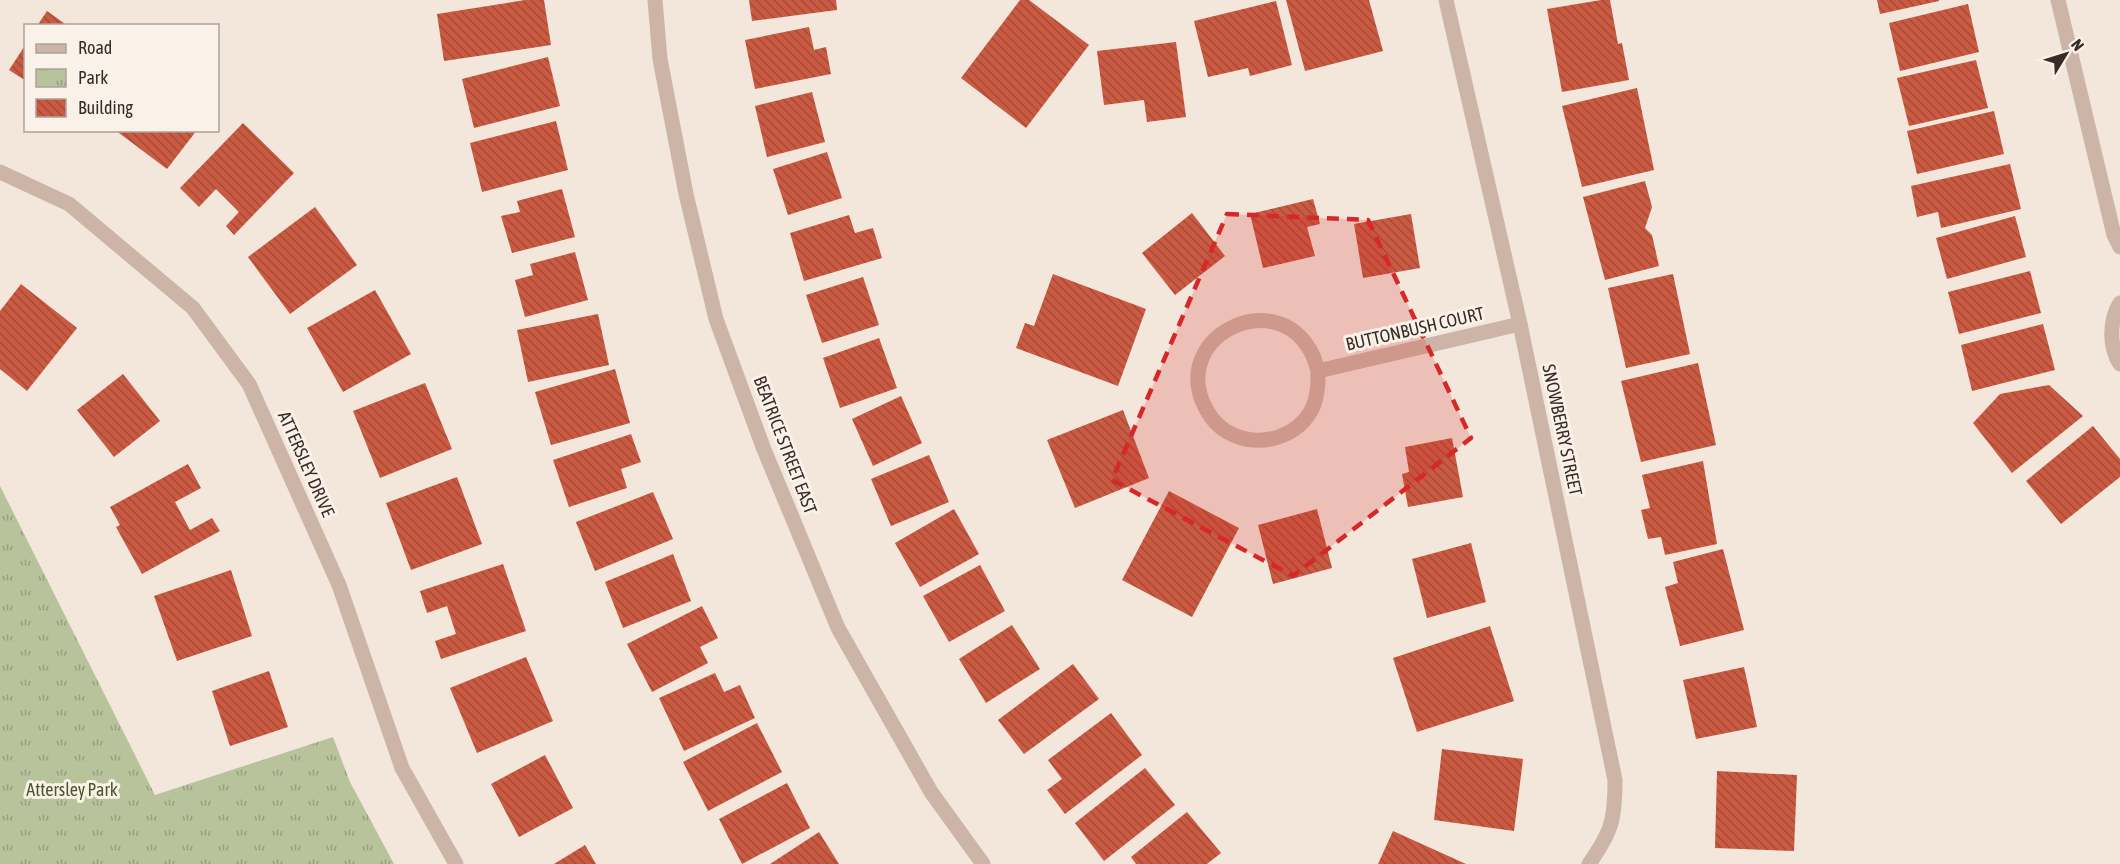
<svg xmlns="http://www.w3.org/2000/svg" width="2120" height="864" font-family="'Asap Condensed',sans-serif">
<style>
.park{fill:url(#park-tufts)}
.building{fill:url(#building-back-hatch)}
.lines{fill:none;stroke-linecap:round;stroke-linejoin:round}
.minor{stroke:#ccb5a7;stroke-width:15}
.marked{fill:#d62828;fill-opacity:0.2;stroke:#d62828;stroke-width:4.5;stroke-dasharray:12 8;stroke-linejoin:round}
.labels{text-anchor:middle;stroke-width:6;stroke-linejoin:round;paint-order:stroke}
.street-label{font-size:18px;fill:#382c28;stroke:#faf1e8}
.park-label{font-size:18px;fill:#4a572a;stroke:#faf1e8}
</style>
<defs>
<pattern id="park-tufts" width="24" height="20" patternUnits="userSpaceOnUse" patternTransform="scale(1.5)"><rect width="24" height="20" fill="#b8c39b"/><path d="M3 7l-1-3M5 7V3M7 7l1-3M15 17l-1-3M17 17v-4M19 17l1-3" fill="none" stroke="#979f7e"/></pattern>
<pattern id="building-back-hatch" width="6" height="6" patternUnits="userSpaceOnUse" patternTransform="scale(1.5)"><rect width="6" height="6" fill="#ca5a42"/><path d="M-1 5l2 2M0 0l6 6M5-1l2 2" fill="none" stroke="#a54b37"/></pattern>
</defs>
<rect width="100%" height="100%" fill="#f3e6db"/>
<polygon class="park" points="0,486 155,795 333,737 350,782 394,864 0,864"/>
<g class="building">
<polygon points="525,0 544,0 551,45 444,61 437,14"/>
<polygon points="749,0 836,0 837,10 752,21"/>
<polygon points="1020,0 1029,0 1089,45 1026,128 961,78"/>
<polygon points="1286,0 1369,0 1383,51 1305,71"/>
<polygon points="1601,0 1610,0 1618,44 1622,43 1629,80 1562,92 1547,9"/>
<polygon points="1877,0 1939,0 1939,1 1880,14"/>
<polygon points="1276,1 1292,65 1250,76 1248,68 1208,77 1194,21"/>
<polygon points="1968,4 1979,52 1900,71 1889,23"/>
<polygon points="47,11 68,26 37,26"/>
<polygon points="809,27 814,50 826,47 831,74 755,89 745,40"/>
<polygon points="1176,42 1186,117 1147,122 1144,100 1104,105 1097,51"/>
<polygon points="26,44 26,81 9,70"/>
<polygon points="548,57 560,106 474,128 462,79"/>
<polygon points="1976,60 1988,108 1909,126 1897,78"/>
<polygon points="1637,88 1654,170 1582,187 1562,106"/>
<polygon points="812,92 825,142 767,157 755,106"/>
<polygon points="1994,111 2004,154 1917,174 1907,131"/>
<polygon points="556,121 568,170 482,192 470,143"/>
<polygon points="243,123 294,173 234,235 226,226 239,212 216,189 199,207 180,188"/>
<polygon points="115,130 197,130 167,169"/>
<polygon points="827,152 842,198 788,215 773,169"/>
<polygon points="2010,164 2021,209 1941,228 1938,212 1917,217 1911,186"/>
<polygon points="1645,181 1652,207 1645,228 1652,235 1659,266 1605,280 1583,197"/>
<polygon points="562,189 575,237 512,253 501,216 520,212 517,201"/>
<polygon points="1313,199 1320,224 1307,227 1315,256 1263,268 1250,214"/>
<polygon points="315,207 357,265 290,314 248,257"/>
<polygon points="1192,213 1225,256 1175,295 1142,253"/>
<polygon points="1411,214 1420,268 1363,278 1354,224"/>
<polygon points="849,215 855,233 873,228 882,258 804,281 790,233"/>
<polygon points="2015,216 2026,257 1947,279 1936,238"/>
<polygon points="575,252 588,300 525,317 515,280 533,275 530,264"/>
<polygon points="2030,271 2041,313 1959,334 1948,292"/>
<polygon points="1053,274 1146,309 1118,386 1016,348 1025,323 1034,326"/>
<polygon points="1673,274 1690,354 1626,368 1608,288"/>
<polygon points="863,277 879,325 822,343 806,295"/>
<polygon points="21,284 77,328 27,391 0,369 0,311"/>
<polygon points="375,290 411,354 343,392 307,328"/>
<polygon points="598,314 609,365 528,382 517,330"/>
<polygon points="2043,324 2055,370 1972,391 1961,345"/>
<polygon points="879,338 897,388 840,408 823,358"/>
<polygon points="1698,363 1716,445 1641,462 1621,381"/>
<polygon points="615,369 630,423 551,445 535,392"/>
<polygon points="123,374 160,421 114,457 77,410"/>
<polygon points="425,383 452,449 380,478 353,411"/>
<polygon points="2049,385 2083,416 2012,473 1973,423 2000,394"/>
<polygon points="901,396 922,443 873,466 852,419"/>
<polygon points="1123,410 1149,478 1075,508 1047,440"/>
<polygon points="2093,426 2120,459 2120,477 2061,524 2026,481"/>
<polygon points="631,434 641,462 621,469 627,488 569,507 553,460"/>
<polygon points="1452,438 1463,497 1408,507 1402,474 1409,472 1405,447"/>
<polygon points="929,455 949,502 891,526 871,479"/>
<polygon points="1703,461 1717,544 1665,555 1661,537 1648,539 1641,510 1650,508 1642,475"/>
<polygon points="188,464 201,488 175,502 190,530 212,518 220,531 142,574 116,527 120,525 110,507"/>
<polygon points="457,477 482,544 411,570 386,503"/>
<polygon points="1169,491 1239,528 1192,617 1122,580"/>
<polygon points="653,492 673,539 595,571 576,522"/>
<polygon points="954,509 979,554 920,587 895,543"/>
<polygon points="1317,509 1332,568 1273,584 1258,525"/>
<polygon points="1471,543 1486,602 1427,618 1412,559"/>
<polygon points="1723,549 1744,630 1680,646 1665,587 1678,583 1673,562"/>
<polygon points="673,554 691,601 623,628 605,582"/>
<polygon points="503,564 526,631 441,659 435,641 456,634 447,606 427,613 420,591"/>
<polygon points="980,565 1005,611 949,642 923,596"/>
<polygon points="231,570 252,636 177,661 154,596"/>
<polygon points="702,606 718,638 700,647 708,663 652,692 627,644"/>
<polygon points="1012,625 1040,669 986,703 959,659"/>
<polygon points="1490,626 1514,701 1417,732 1393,658"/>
<polygon points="526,657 553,721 477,753 450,688"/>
<polygon points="1073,664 1099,699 1024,754 998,720"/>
<polygon points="1744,667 1757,727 1696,739 1683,680"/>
<polygon points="269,671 288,727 230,746 212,691"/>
<polygon points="715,673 724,692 740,685 755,718 684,751 659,698"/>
<polygon points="1111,713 1142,755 1065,814 1047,790 1062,779 1048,760"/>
<polygon points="757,723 782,772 708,811 683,762"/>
<polygon points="1442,749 1523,759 1514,831 1434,820"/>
<polygon points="545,755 573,808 519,837 491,784"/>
<polygon points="1145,768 1175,805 1104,861 1075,823"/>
<polygon points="1717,771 1797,775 1794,851 1715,848"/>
<polygon points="787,783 810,828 742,864 719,819"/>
<polygon points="1187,812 1221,853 1207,864 1136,864 1131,857"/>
<polygon points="1393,831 1466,864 1378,864"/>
<polygon points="819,832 839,864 770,864"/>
<polygon points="585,845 596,864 554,864"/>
</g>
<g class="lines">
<g class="minor">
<polyline points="655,0 660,59 686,194 716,319 763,447 838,628 931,792 983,864"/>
<path d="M1446 0 1520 324 1615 780C1615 820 1612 831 1589 864"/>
<polyline points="2058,0 2114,235 2120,247"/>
<polyline points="0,172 69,204 193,308 249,384 339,585 402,768 456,864"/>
<path d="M2120 303C2109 321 2109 347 2120 364"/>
<path d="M1318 371C1316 364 1314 356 1310 350 1273 285 1168 338 1206 409 1213 422 1222 431 1236 436 1264 447 1299 436 1313 407 1318 395 1318 383 1318 371L1520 324"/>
</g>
</g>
<path class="marked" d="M1227 214 1368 220 1471 438 1293 576 1112 480Z"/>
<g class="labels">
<g class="street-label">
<text transform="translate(1415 329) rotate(-13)" y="6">BUTTONBUSH COURT</text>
<text transform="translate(1562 430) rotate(78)" y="6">SNOWBERRY STREET</text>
<text transform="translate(785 445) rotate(69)" y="6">BEATRICE STREET EAST</text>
<text transform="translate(306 464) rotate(66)" y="6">ATTERSLEY DRIVE</text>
</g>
<g class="park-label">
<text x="72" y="796">Attersley Park</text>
</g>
</g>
<rect x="24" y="24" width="195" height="108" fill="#faf1e8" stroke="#aca29b" stroke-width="1.5"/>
<rect x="36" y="44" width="30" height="9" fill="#ccb5a7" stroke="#aca29b" stroke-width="1.5"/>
<text x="78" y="54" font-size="18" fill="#382c28">Road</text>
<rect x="36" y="69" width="30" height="18" fill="url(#park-tufts)" stroke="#aca29b" stroke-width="1.5"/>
<text x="78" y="84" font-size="18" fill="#382c28">Park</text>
<rect x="36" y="99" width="30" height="18" fill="url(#building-back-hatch)" stroke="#aca29b" stroke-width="1.5"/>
<text x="78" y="114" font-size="18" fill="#382c28">Building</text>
<g transform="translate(2066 54) rotate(52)" stroke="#faf1e8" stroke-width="4.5" paint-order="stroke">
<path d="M0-4.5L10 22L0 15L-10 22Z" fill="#382c28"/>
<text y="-9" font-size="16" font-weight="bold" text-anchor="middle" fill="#382c28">N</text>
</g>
</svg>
